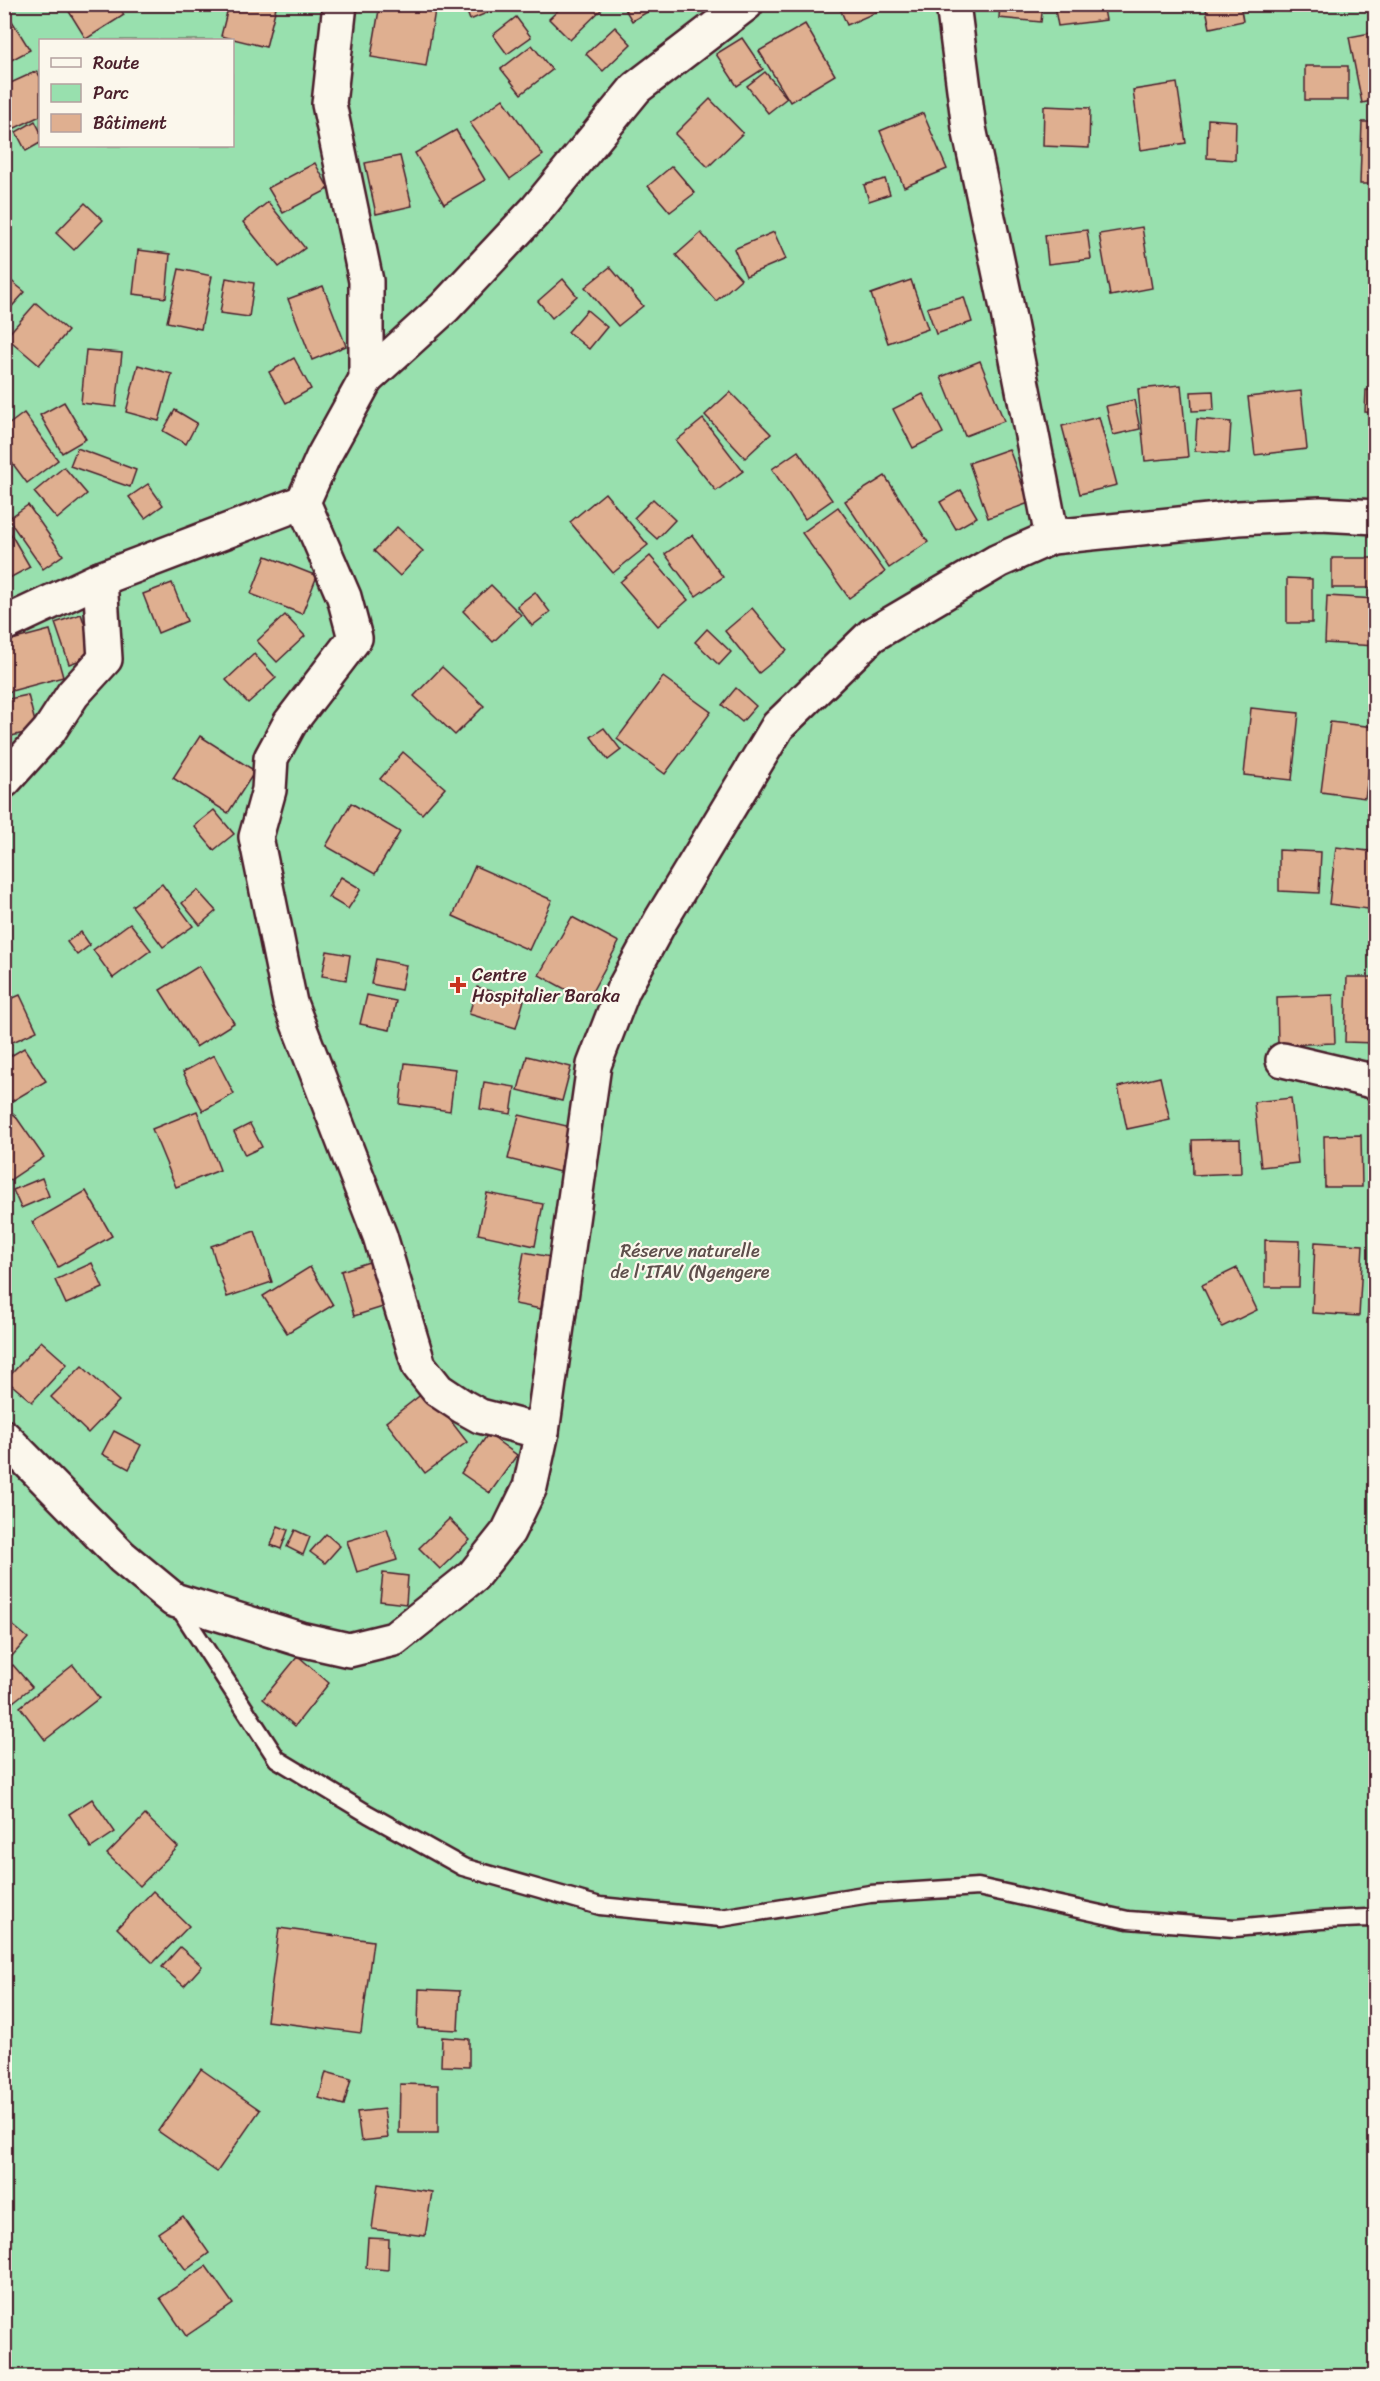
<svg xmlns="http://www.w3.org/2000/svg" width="1380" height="2381" font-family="Sriracha,sans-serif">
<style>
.green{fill:#98e0ae;stroke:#71806c;stroke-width:1.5;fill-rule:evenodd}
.building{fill:#dfaf90;stroke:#4a1f2b;stroke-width:1.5}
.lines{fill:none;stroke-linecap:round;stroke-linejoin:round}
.lane-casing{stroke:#4a1f2b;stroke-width:21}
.street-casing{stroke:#4a1f2b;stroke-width:38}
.secondary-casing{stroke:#4a1f2b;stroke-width:38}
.lane{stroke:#fbf7ec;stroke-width:16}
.street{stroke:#fbf7ec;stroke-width:33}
.secondary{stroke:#fbf7ec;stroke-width:33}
.poi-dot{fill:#c8321e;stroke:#fbf7ec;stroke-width:2}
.labels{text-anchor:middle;stroke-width:4.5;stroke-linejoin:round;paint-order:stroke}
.poi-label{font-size:18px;fill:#4a1f2b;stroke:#fbf7ec;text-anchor:start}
.park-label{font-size:18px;fill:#5e4f4c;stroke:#fbf7ec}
</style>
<rect width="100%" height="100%" fill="#f3e1d0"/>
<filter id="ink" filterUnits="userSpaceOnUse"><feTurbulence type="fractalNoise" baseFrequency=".0167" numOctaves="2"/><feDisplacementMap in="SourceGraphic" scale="12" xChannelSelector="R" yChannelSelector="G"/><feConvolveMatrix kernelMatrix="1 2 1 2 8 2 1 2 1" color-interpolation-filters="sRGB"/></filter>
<g filter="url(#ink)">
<path class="green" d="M5 5H1375V2376H5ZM40 40H232V146H40Z"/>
<g class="building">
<polygon points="118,4 124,15 86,39 65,5"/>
<polygon points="229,4 265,4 276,7 266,47 221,36"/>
<polygon points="380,4 436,4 426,66 371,57"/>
<polygon points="464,4 494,4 496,9 470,20"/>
<polygon points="565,4 602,4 604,7 570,40 549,19"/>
<polygon points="622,4 661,4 632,21"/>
<polygon points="838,4 884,4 886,8 847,25"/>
<polygon points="1000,4 1043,4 1041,22 999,18"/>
<polygon points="1054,4 1103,4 1106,20 1058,26"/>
<polygon points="1205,4 1240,4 1243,21 1210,28"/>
<polygon points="4,8 30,50 4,64"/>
<polygon points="516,17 531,37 507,54 493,35"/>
<polygon points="805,24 835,75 790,102 759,51"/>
<polygon points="615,27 631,44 603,71 586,54"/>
<polygon points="1376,32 1376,100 1362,103 1349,37"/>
<polygon points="742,38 763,69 737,86 716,54"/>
<polygon points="532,45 552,70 521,94 501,69"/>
<rect x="1305" y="66" width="43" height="34"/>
<polygon points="37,71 40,77 40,116 13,129 4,111 4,86"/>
<polygon points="765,72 787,98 768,113 747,86"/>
<polygon points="1177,83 1186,143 1141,150 1133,90"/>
<polygon points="503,99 543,155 510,179 470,123"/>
<polygon points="710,99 743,133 708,167 675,134"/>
<polygon points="1044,106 1090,108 1089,148 1043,146"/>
<polygon points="923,113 947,169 904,187 880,131"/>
<polygon points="1208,119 1236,121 1235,160 1207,158"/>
<polygon points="35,121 40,131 40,143 26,151 16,132"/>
<polygon points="1362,122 1376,122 1376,184 1360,184"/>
<polygon points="456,130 485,180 444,204 415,153"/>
<polygon points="400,156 412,206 376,214 365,163"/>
<polygon points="315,163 329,189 283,213 268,188"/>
<polygon points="672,166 695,193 670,212 648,186"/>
<polygon points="885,179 890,194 869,201 864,185"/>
<polygon points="268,202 305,248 279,267 243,222"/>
<polygon points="85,203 103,220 74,250 56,233"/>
<polygon points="1142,227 1152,288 1110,296 1099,234"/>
<polygon points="1087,230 1091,259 1048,264 1045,235"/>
<polygon points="774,232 786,259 746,276 734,249"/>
<polygon points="701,233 741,279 716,301 676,255"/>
<polygon points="138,250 170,254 166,298 133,294"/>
<polygon points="610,267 643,306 618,326 585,287"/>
<polygon points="179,269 212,276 201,329 167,322"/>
<polygon points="4,275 25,292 4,315"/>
<polygon points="226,278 254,283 249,317 220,313"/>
<polygon points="563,279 577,296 552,318 538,301"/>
<polygon points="911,280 928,329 888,343 871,294"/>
<polygon points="323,286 346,346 312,360 288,299"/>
<polygon points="964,297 972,322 936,334 927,308"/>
<polygon points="36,303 68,331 39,365 6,337"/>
<polygon points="587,310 607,327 589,349 568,332"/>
<polygon points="86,350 122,353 116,407 81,403"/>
<polygon points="294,358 311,389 286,403 269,372"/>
<polygon points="980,361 1004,421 965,436 941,377"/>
<polygon points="138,365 172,374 159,421 126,412"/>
<polygon points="1181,385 1188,457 1145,461 1138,389"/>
<polygon points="1366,390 1376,390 1376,413 1365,412"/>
<polygon points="1213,391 1214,410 1192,411 1191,392"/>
<polygon points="1301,391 1307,449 1255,455 1248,397"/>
<polygon points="730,392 771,434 745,458 705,415"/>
<polygon points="923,394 943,433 913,448 893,409"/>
<polygon points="1134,400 1140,429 1113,435 1106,406"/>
<polygon points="64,402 86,439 62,453 40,415"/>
<polygon points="175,410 197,423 186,444 163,431"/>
<polygon points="24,413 58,460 27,483 4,452 4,428"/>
<polygon points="1099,417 1117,485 1080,494 1062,426"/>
<polygon points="703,419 743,471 716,491 676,441"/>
<polygon points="1197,419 1231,422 1229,453 1195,451"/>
<polygon points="77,448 136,470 130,487 70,466"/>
<polygon points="1009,449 1029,503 988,518 969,463"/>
<polygon points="798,451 832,500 805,519 772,469"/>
<polygon points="64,467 87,494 57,519 34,492"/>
<polygon points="885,476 928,542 889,568 845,501"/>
<polygon points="148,484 163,505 145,518 129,497"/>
<polygon points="961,490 977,517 956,529 940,502"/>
<polygon points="605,493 648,545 613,573 570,522"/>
<polygon points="653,499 675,520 657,539 634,518"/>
<polygon points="28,505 63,555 43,569 8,519"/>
<polygon points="838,507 885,572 849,598 802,533"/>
<polygon points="5,524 30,567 4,581 4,524"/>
<polygon points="397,527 423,551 400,576 374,551"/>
<polygon points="692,535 723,577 696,596 665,554"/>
<polygon points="266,556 317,576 302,614 251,594"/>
<polygon points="650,556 688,600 658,626 620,582"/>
<rect x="1332" y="558" width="44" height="30"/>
<polygon points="1287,578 1312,579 1312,623 1287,623"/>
<polygon points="172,583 187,621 158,633 143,594"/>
<polygon points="491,585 521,615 493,642 463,611"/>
<polygon points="535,592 550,612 532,626 517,606"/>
<polygon points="1327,596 1376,599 1376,646 1325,643"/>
<polygon points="752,608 787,650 759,673 725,631"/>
<polygon points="81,614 95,655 69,664 55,623"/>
<polygon points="285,615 305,636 277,662 257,641"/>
<polygon points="707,629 731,652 719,665 695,642"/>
<polygon points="50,630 63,677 4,693 4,642"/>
<polygon points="254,654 276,678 248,703 226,680"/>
<polygon points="442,667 484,706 455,735 414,696"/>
<polygon points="663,677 711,712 665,774 617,739"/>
<polygon points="736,688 756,706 742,722 722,705"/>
<polygon points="28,695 37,730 7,737 4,727 4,700"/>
<polygon points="1251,708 1299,713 1292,780 1244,775"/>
<polygon points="1330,722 1375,727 1365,798 1321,792"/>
<polygon points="604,728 621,750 608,760 591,737"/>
<polygon points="200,736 255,771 228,813 173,778"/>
<polygon points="403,752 445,788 422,814 380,779"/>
<polygon points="351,803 400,832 375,874 326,846"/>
<polygon points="214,810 234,834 214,850 194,826"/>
<polygon points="1336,847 1376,852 1376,910 1329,904"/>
<polygon points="1279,850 1321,852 1319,893 1279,891"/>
<polygon points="475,866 552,900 529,950 453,916"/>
<polygon points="341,877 361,889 348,909 328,897"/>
<polygon points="162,884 193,926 163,947 132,906"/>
<polygon points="197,890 216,911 200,925 182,903"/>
<polygon points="572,917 619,942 587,1001 539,975"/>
<polygon points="130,923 151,950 113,978 93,950"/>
<polygon points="81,932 90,945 77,955 67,942"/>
<polygon points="327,951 350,955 346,980 322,976"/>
<polygon points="376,959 406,965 401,990 371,984"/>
<polygon points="199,966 234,1023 196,1047 160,990"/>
<polygon points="1347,977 1376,977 1376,1043 1345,1042"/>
<polygon points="477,987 524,1000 516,1028 469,1014"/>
<polygon points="20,995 37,1031 4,1046 4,1002"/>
<polygon points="367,995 396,1001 390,1030 360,1024"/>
<polygon points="1333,995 1335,1043 1278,1045 1277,997"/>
<polygon points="24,1048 46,1081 4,1106 4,1060"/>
<polygon points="214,1055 234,1094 203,1111 183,1072"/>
<polygon points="527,1056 571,1067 562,1101 518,1090"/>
<polygon points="405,1063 455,1069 450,1111 400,1104"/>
<polygon points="1160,1077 1170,1120 1127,1129 1118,1087"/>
<polygon points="484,1082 515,1087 511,1114 480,1109"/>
<polygon points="1291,1098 1298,1163 1261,1167 1254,1102"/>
<polygon points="197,1111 220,1170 176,1187 152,1129"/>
<polygon points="14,1114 44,1157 4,1184 4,1121"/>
<polygon points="519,1115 571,1127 560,1172 508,1159"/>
<polygon points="250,1124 262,1147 245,1155 234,1132"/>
<polygon points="1361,1135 1362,1187 1325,1187 1324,1136"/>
<polygon points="1240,1139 1241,1173 1193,1175 1192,1140"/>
<polygon points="42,1178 49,1196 21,1208 13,1190"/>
<polygon points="86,1191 112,1236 58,1267 32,1222"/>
<polygon points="487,1193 543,1204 535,1246 478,1234"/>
<polygon points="255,1231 272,1282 227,1297 211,1246"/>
<polygon points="1265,1240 1300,1241 1299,1287 1265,1287"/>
<polygon points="1315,1242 1363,1245 1359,1316 1312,1313"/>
<polygon points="524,1252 551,1257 541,1309 515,1304"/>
<polygon points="369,1262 383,1307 354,1316 341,1271"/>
<polygon points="92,1263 103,1288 66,1304 55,1280"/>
<polygon points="310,1267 333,1305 287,1333 263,1296"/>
<polygon points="1237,1268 1257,1310 1222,1327 1202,1285"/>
<polygon points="1370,1292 1376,1292 1376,1324 1367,1323"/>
<polygon points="41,1341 67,1364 32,1402 6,1380"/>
<polygon points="82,1366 119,1401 88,1433 51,1397"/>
<polygon points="427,1390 467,1442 425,1473 386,1422"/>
<polygon points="114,1431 141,1445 129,1469 102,1454"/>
<polygon points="488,1434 517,1455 490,1493 461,1473"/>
<polygon points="449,1519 470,1540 440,1569 419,1548"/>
<polygon points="278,1526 288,1530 281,1549 271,1545"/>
<polygon points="387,1529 397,1560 357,1572 347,1541"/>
<polygon points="295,1530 310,1537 303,1555 287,1547"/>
<polygon points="326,1534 340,1546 325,1563 310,1552"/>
<polygon points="383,1573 408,1576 406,1604 380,1601"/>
<polygon points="4,1618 28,1638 4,1665"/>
<polygon points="298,1656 329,1683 295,1726 263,1699"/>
<polygon points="13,1665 32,1687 8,1706 4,1701 4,1672"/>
<polygon points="73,1665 99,1698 45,1740 20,1707"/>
<polygon points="92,1799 115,1832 91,1848 69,1814"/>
<polygon points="145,1815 178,1847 140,1886 107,1854"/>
<polygon points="153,1891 189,1926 153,1963 117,1928"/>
<polygon points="279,1928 373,1941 361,2033 267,2021"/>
<polygon points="180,1947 202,1966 184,1986 162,1967"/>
<polygon points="419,1989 460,1991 458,2030 418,2028"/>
<polygon points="442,2037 469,2039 469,2067 441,2066"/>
<polygon points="201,2069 260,2110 217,2172 158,2131"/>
<polygon points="326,2072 351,2079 344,2105 319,2098"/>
<polygon points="400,2084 438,2085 438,2133 399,2133"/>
<polygon points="384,2109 388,2138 361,2141 357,2112"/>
<polygon points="378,2184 432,2192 425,2236 372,2229"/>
<polygon points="183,2216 209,2253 186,2270 158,2233"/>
<polygon points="368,2238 389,2239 388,2270 366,2268"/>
<polygon points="206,2266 233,2304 186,2336 160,2298"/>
</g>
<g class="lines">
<g class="lane-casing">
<polyline id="lane" points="176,1603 277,1759 368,1814 463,1867 600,1906 721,1918 870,1894 978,1887 1128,1920 1235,1928 1321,1920 1367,1918 1376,1920"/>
</g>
<g class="street-casing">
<g id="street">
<polyline points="340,4 329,104 366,281 366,379 323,457 303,502 344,597 355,638 290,723 271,758 269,790 256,837 290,1003 380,1236 419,1366 438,1390 462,1406 480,1416 542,1432"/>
<polyline points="953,4 969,128 1005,298 1052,537"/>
<polyline points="366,379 445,307 537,209 636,88 746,4"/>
<polyline points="4,624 100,579 303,502"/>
<polyline points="4,781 49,731 73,694 105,659 100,579"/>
<polyline points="1283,1060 1376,1082"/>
</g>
</g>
<g class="secondary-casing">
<polyline id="secondary" points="4,1437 122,1557 174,1600 300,1639 349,1650 394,1639 473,1576 508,1532 530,1487 542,1432 594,1065 623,990 661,920 778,726 872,635 998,561 1052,537 1238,518 1321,514 1376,517"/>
</g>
<use href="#lane" class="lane"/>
<use href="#street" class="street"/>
<use href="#secondary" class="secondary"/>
</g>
</g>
<path class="poi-dot" d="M455 976h6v6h6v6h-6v6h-6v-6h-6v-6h6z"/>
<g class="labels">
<g class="poi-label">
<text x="472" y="981">Centre<tspan x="472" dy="21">Hospitalier Baraka</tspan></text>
</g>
<g class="park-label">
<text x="690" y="1257">Réserve naturelle<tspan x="690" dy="21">de l'ITAV (Ngengere</tspan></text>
</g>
</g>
<rect width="1380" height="2381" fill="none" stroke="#fbf7ec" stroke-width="24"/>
<rect x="12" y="12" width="1356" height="2357" fill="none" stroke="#4a1f2b" stroke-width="2" filter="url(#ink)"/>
<rect x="39" y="39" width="195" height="108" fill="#fbf7ec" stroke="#b4a19f" stroke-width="1.5"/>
<rect x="51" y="58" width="30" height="9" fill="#fbf7ec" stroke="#b4a19f" stroke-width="1.5"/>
<text x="93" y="69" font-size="18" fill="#4a1f2b">Route</text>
<rect x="51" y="84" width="30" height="18" fill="#98e0ae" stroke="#b4a19f" stroke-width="1.5"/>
<text x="93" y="99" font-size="18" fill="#4a1f2b">Parc</text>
<rect x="51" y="114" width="30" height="18" fill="#dfaf90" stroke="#b4a19f" stroke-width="1.5"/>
<text x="93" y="129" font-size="18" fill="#4a1f2b">Bâtiment</text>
</svg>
